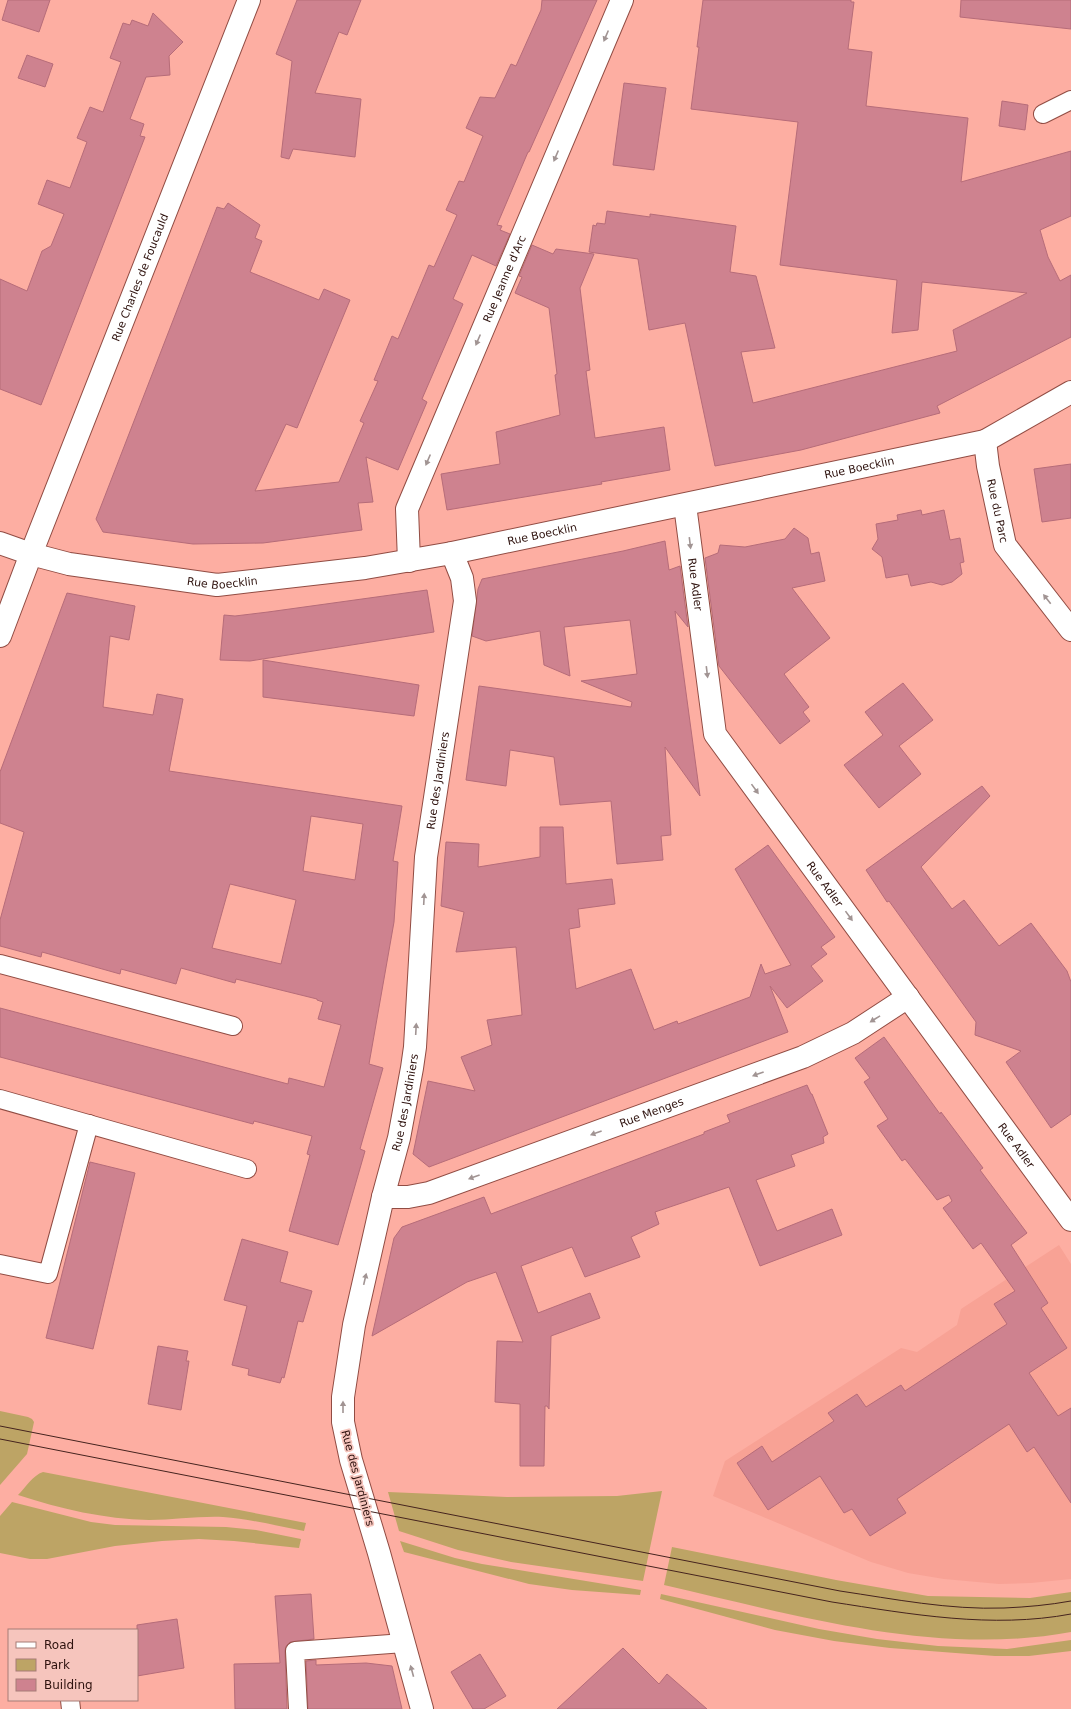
<svg xmlns="http://www.w3.org/2000/svg" width="1071" height="1709" font-family="'DejaVu Sans',sans-serif">
<style>
.built{fill:#f8a295}
.green{fill:#bda465}
.building{fill:#ce828f;stroke:#b66c79;fill-rule:evenodd}
.lines{fill:none;stroke-linecap:round;stroke-linejoin:round}
.service-casing{stroke:#914c43;stroke-width:20}
.minor-casing{stroke:#914c43;stroke-width:24}
.secondary-casing{stroke:#914c43;stroke-width:24}
.service{stroke:#fff;stroke-width:18}
.minor{stroke:#fff;stroke-width:22}
.secondary{stroke:#fff;stroke-width:22}
.tram{stroke:#45231e;stroke-width:1}
.oneway{fill:#a19493}
.labels{text-anchor:middle;stroke-width:3.5;stroke-linejoin:round;paint-order:stroke}
.street-label{font-size:11px;fill:#2e120e;stroke:#f6c5bd}
</style>
<rect width="100%" height="100%" fill="#fdaea2"/>
<polygon class="built" points="1059,1245 1071,1264 1071,1579 1031,1583 999,1584 944,1579 908,1573 871,1562 713,1496 725,1461 901,1348 917,1352 957,1325 961,1309"/>
<g class="green">
<polygon points="0,1411 28,1417 32,1419 34,1422 27,1454 0,1485"/>
<path d="M43 1472 306 1523 304 1531C277 1526 250 1519 223 1517 198 1516 174 1520 149 1520 104 1519 61 1509 18 1495 25 1488 33 1475 43 1472Z"/>
<polygon points="662,1491 643,1581 511,1562 458,1550 399,1531 388,1492 507,1497 617,1496"/>
<polygon points="12,1502 91,1522 115,1525 226,1527 256,1530 301,1539 299,1548 234,1541 199,1539 162,1541 115,1546 47,1559 30,1559 0,1553 0,1516"/>
<polygon points="400,1541 455,1558 482,1564 641,1590 640,1595 572,1590 529,1584 404,1552"/>
<path d="M672 1547 836 1580 928 1596 1030 1598 1071 1592V1632C935 1657 796 1615 664 1585Z"/>
<polygon points="661,1594 819,1629 877,1639 938,1646 1007,1649 1071,1640 1071,1651 1029,1656 995,1656 890,1648 834,1641 775,1630 660,1599"/>
</g>
<g class="building">
<polygon points="8,0 50,0 39,32 2,20"/>
<polygon points="297,0 361,0 347,35 339,32 315,93 361,99 355,157 293,149 289,159 281,157 292,61 276,54"/>
<polygon points="542,0 597,0 529,152 528,152 497,225 502,226 500,230 510,234 496,266 472,255 453,299 463,304 422,399 427,402 398,470 366,457 373,502 358,503 362,530 263,543 193,544 103,532 96,519 217,207 224,209 228,203 260,225 255,238 262,241 250,272 319,300 324,289 350,300 297,428 286,424 255,491 339,482 364,423 360,421 378,381 374,380 392,336 398,339 429,265 434,267 457,215 446,210 459,181 464,182 483,136 466,128 480,97 495,98 511,64 516,66 541,10"/>
<polygon points="703,0 851,0 851,2 854,2 848,49 872,52 866,106 968,118 961,182 1071,151 1071,216 1040,230 1048,257 1060,281 1071,275 1071,337 937,406 940,413 801,450 715,466 685,323 649,330 638,259 589,252 593,225 596,226 597,223 605,224 607,211 650,217 650,214 736,226 730,272 756,276 775,348 741,352 753,403 957,351 953,330 1027,293 922,282 918,330 892,333 897,280 780,265 798,122 691,109 699,47 697,47"/>
<polygon points="961,0 1071,0 1071,29 960,17"/>
<polygon points="153,13 183,42 169,56 170,75 146,77 130,119 144,124 140,136 145,137 41,405 0,389 0,279 27,291 42,251 51,246 64,214 38,204 47,180 70,188 87,142 77,138 90,107 103,112 121,62 110,58 123,23 130,25 132,20 148,26"/>
<polygon points="27,55 53,64 45,87 18,78"/>
<polygon points="624,83 666,88 654,170 613,165"/>
<polygon points="1002,101 1028,105 1025,130 999,126"/>
<polygon points="532,245 553,254 556,249 594,254 580,288 590,370 586,371 595,438 664,427 670,470 601,482 602,484 447,510 441,474 500,464 496,432 560,415 555,375 557,374 549,308 515,293 522,277 519,276"/>
<polygon points="1071,464 1071,518 1042,522 1034,469"/>
<polygon points="921,510 922,515 944,510 950,540 960,538 964,562 960,563 962,574 952,582 942,585 931,582 911,586 908,574 886,578 882,557 872,549 878,539 876,524 898,520 897,515"/>
<polygon points="794,528 808,538 811,554 819,552 825,581 792,588 830,638 784,674 809,707 803,712 810,721 780,744 719,666 705,558 718,553 720,545 745,547 785,539"/>
<polygon points="665,541 669,570 680,566 688,627 675,611 700,796 665,747 671,835 661,836 663,860 617,864 611,801 560,805 554,757 510,750 506,786 466,780 479,686 631,707 632,702 581,681 637,674 630,620 564,627 570,676 544,665 540,631 486,641 472,636 478,589 482,579 623,551"/>
<polygon points="427,590 434,632 250,661 220,660 224,615 235,616 268,612"/>
<path d="M67 593 135 606 129 640 110 636 103 707 153 715 157 694 183 699 169 771 402 806 393 861 398 862 394 922 369 1064 383 1068 360 1149 365 1151 338 1245 289 1231 310 1155 307 1154 312 1136 254 1121 253 1124 0 1057V1008L288 1084 289 1078 324 1087 341 1025 318 1019 323 1002 317 1000V999L236 979 235 983 181 968 176 984 121 969 120 974 42 952 41 957 0 946V920L24 832 0 823V772ZM311 816 363 824 355 880 303 871ZM230 884 296 900 281 964 212 948Z"/>
<polygon points="263,660 419,685 414,716 263,697"/>
<polygon points="903,683 933,720 899,746 921,774 879,808 844,765 883,735 865,712"/>
<polygon points="982,786 990,796 921,867 952,909 964,900 999,946 1031,923 1067,971 1071,982 1071,1114 1051,1128 1006,1062 1021,1051 975,1035 976,1022 889,901 887,902 866,870"/>
<polygon points="540,827 563,827 566,884 612,879 615,904 578,909 580,927 569,929 576,989 631,969 654,1030 677,1021 678,1024 750,997 761,964 765,974 791,965 735,869 768,845 835,937 821,947 827,954 811,966 823,981 787,1008 770,986 788,1032 429,1167 413,1154 428,1081 475,1091 461,1057 492,1045 487,1020 522,1015 516,947 456,952 464,912 441,906 446,842 479,844 478,867 540,857"/>
<polygon points="884,1037 940,1114 941,1112 983,1168 980,1170 1027,1233 1011,1245 1048,1303 1041,1308 1067,1348 1029,1373 1058,1416 1071,1408 1071,1503 1034,1447 1027,1452 1009,1424 897,1499 906,1513 870,1536 852,1509 844,1513 820,1476 768,1510 737,1463 762,1446 772,1462 834,1421 828,1413 857,1394 866,1407 901,1385 905,1391 1007,1324 994,1304 1015,1291 981,1243 973,1249 943,1208 952,1201 949,1195 937,1200 905,1159 902,1161 877,1126 888,1119 864,1082 870,1078 855,1058"/>
<polygon points="807,1085 811,1094 812,1094 828,1134 823,1137 824,1143 791,1155 795,1166 756,1180 777,1231 832,1209 842,1235 760,1266 729,1187 655,1212 659,1224 631,1237 640,1257 585,1277 572,1247 521,1266 538,1313 590,1293 600,1318 551,1336 549,1409 547,1406 545,1406 544,1466 520,1466 520,1404 495,1402 497,1341 523,1342 496,1272 467,1282 372,1336 394,1238 402,1227 484,1197 491,1214 704,1134 704,1132 730,1122 727,1115"/>
<polygon points="90,1162 135,1173 93,1349 46,1338"/>
<polygon points="242,1239 288,1252 280,1282 312,1291 303,1322 298,1321 284,1378 282,1377 280,1383 248,1375 249,1369 232,1365 247,1306 224,1300"/>
<polygon points="158,1346 188,1351 186,1361 189,1361 181,1410 148,1404"/>
<polygon points="311,1594 314,1639 290,1642 286,1646 285,1651 287,1709 235,1709 234,1664 280,1663 275,1596"/>
<polygon points="177,1619 184,1668 137,1676 137,1625"/>
<polygon points="623,1648 659,1684 667,1674 707,1709 557,1709"/>
<polygon points="480,1654 506,1696 484,1709 473,1709 451,1672"/>
<polygon points="316,1660 316,1665 366,1663 392,1666 402,1709 308,1709 306,1661"/>
</g>
<g class="lines">
<g class="service-casing">
<g id="service">
<polyline points="1043,114 1071,100"/>
<polyline points="0,964 233,1026"/>
<polyline points="0,1099 247,1169"/>
<polyline points="0,1264 48,1274 89,1124"/>
<polyline points="70,1700 71,1709"/>
<polyline points="298,1709 295,1651 404,1643"/>
</g>
</g>
<g class="minor-casing">
<g id="minor">
<path id="s1" d="M985 441 988 466 1005 545 1071 630"/>
<path id="s2" d="M685 505 715 734 1071 1220"/>
<path id="s3" d="M409 561 407 509 622 0"/>
<path id="s4" d="M0 636 31 554 249 0"/>
<path id="s5" d="M383 1197H408L429 1193 803 1057 853 1033 908 997"/>
<path id="s6" d="M422 1709 379 1553 351 1460 343 1422V1397L354 1325 383 1197 399 1138 412 1068 415 1047 426 857 465 601 462 578 452 553"/>
</g>
</g>
<g class="secondary-casing">
<g id="secondary">
<path id="s7" d="M0 543 31 554 69 564 217 585 365 568 452 553 985 441 1071 392"/>
</g>
</g>
<use href="#service" class="service"/>
<use href="#minor" class="minor"/>
<use href="#secondary" class="secondary"/>
<g class="tram">
<path d="M0 1426 840 1591C894 1599 949 1610 1004 1608 1027 1607 1049 1605 1071 1601"/>
<path d="M0 1439 832 1602C910 1614 992 1629 1071 1614"/>
</g>
</g>
<defs><path id="oneway-solid" d="M-6-.8H1V-3.2L6.5 0L1 3.2V.8H-6Z"/></defs>
<g class="oneway">
<use href="#oneway-solid" transform="translate(606 36) rotate(113)"/>
<use href="#oneway-solid" transform="translate(556 156) rotate(113)"/>
<use href="#oneway-solid" transform="translate(478 340) rotate(113)"/>
<use href="#oneway-solid" transform="translate(428 460) rotate(113)"/>
<use href="#oneway-solid" transform="translate(690 543) rotate(83)"/>
<use href="#oneway-solid" transform="translate(1047 599) rotate(-128)"/>
<use href="#oneway-solid" transform="translate(707 672) rotate(83)"/>
<use href="#oneway-solid" transform="translate(755 789) rotate(54)"/>
<use href="#oneway-solid" transform="translate(424 899) rotate(-87)"/>
<use href="#oneway-solid" transform="translate(849 916) rotate(54)"/>
<use href="#oneway-solid" transform="translate(875 1019) rotate(148)"/>
<use href="#oneway-solid" transform="translate(416 1029) rotate(-87)"/>
<use href="#oneway-solid" transform="translate(758 1074) rotate(160)"/>
<use href="#oneway-solid" transform="translate(596 1133) rotate(160)"/>
<use href="#oneway-solid" transform="translate(474 1177) rotate(160)"/>
<use href="#oneway-solid" transform="translate(365 1279) rotate(-77)"/>
<use href="#oneway-solid" transform="translate(343 1407) rotate(-90)"/>
<use href="#oneway-solid" transform="translate(412 1671) rotate(-105)"/>
</g>
<g class="labels">
<g class="street-label">
<text dy="4" stroke="none"><textPath href="#s4" startOffset="385">Rue Charles de Foucauld</textPath></text>
<text dy="4" stroke="none"><textPath href="#s3" startOffset="302">Rue Jeanne d'Arc</textPath></text>
<text dy="4" stroke="none"><textPath href="#s7" startOffset="875">Rue Boecklin</textPath></text>
<text dy="4" stroke="none"><textPath href="#s1" startOffset="71">Rue du Parc</textPath></text>
<text dy="4" stroke="none"><textPath href="#s7" startOffset="551">Rue Boecklin</textPath></text>
<text dy="4" stroke="none"><textPath href="#s7" startOffset="227">Rue Boecklin</textPath></text>
<text dy="4" stroke="none"><textPath href="#s2" startOffset="80">Rue Adler</textPath></text>
<text dy="4" stroke="none"><textPath href="#s6" startOffset="948">Rue des Jardiniers</textPath></text>
<text dy="4" stroke="none"><textPath href="#s2" startOffset="417">Rue Adler</textPath></text>
<text dy="4" stroke="none"><textPath href="#s6" startOffset="624">Rue des Jardiniers</textPath></text>
<text dy="4" stroke="none"><textPath href="#s5" startOffset="283">Rue Menges</textPath></text>
<text dy="4" stroke="none"><textPath href="#s2" startOffset="741">Rue Adler</textPath></text>
<text transform="translate(358 1478) rotate(75)" y="4">Rue des Jardiniers</text>
</g>
</g>
<rect x="8" y="1629" width="130" height="72" fill="#f6c5bd" stroke="#a67d77"/>
<rect x="16" y="1642" width="20" height="6" fill="#ffffff" stroke="#a67d77"/>
<text x="44" y="1649" font-size="12" fill="#2e120e">Road</text>
<rect x="16" y="1659" width="20" height="12" fill="#bda465" stroke="#a67d77"/>
<text x="44" y="1669" font-size="12" fill="#2e120e">Park</text>
<rect x="16" y="1679" width="20" height="12" fill="#ce828f" stroke="#a67d77"/>
<text x="44" y="1689" font-size="12" fill="#2e120e">Building</text>
</svg>
